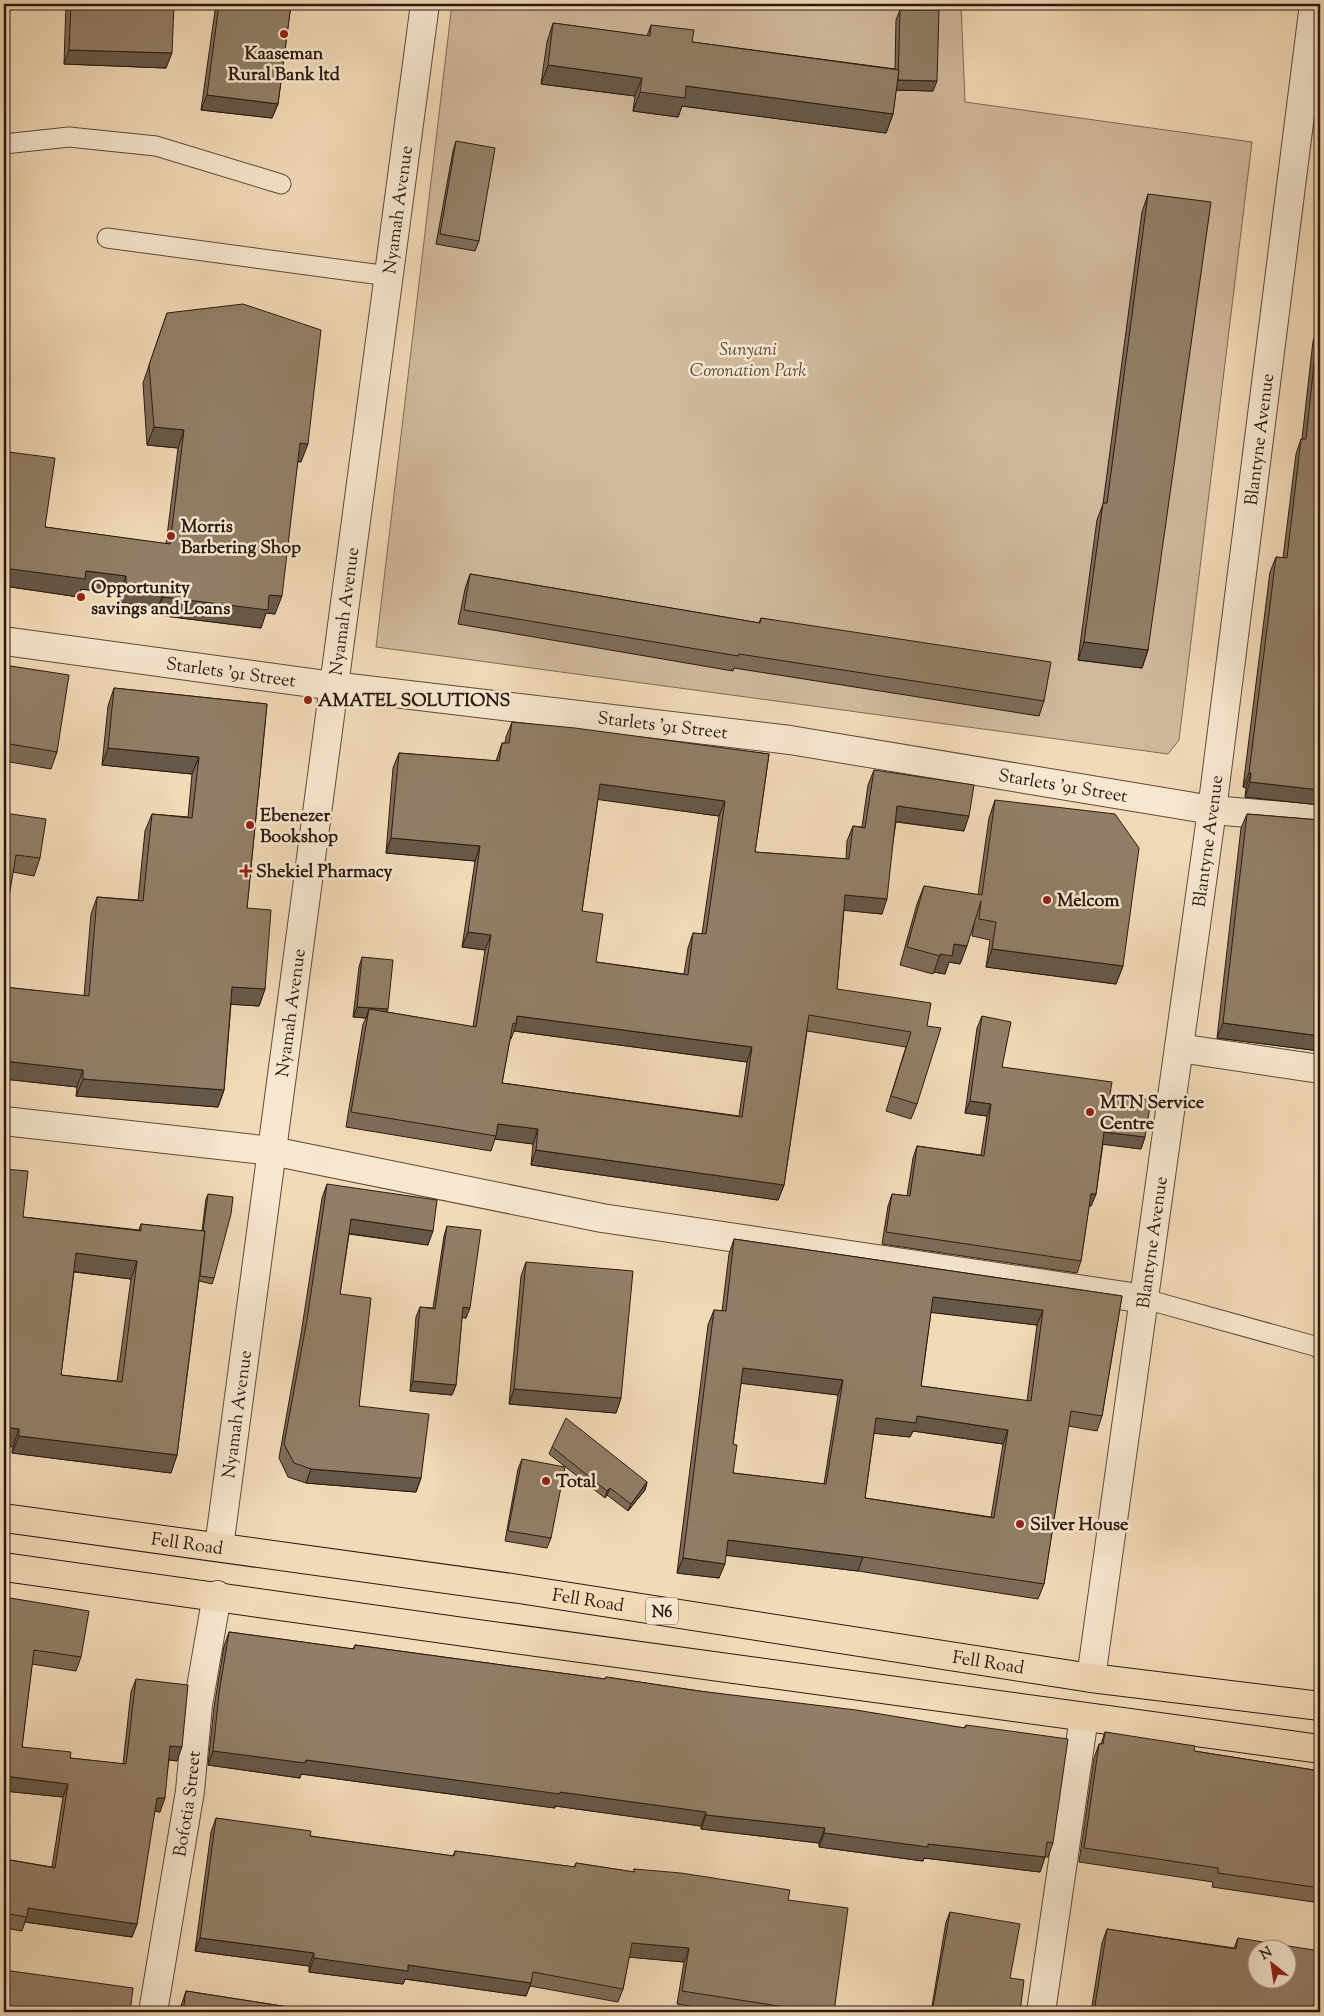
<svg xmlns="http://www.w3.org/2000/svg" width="1324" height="2016" font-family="'Sorts Mill Goudy',serif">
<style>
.green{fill:#d0b99b;stroke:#7d6a56}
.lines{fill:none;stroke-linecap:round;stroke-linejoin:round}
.lane-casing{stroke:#5c4a3a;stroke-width:21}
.street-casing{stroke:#5c4a3a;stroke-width:30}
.primary-casing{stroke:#2a1a11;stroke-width:30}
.lane{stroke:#f7e7d0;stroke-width:19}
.street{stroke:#f7e7d0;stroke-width:28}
.primary{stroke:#f2dab7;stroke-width:28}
.wall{fill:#7e6c59;stroke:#2a1a11;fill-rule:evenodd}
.shaded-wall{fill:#665848;stroke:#2a1a11}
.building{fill:#927e67;stroke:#2a1a11;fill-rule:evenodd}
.poi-dot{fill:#8f2418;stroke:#f7e7d0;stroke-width:2}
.labels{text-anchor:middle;stroke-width:5;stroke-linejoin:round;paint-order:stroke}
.shield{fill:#f7e7d0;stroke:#68584a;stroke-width:1}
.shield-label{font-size:16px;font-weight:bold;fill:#2a1a11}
.poi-label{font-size:18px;font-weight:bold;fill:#2a1a11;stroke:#f7e7d0;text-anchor:start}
.street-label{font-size:18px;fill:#2a1a11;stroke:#f7e7d0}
.park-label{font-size:18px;font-style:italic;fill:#5c4a3a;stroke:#f7e7d0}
</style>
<rect width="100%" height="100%" fill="#f2dab7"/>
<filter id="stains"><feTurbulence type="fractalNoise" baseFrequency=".004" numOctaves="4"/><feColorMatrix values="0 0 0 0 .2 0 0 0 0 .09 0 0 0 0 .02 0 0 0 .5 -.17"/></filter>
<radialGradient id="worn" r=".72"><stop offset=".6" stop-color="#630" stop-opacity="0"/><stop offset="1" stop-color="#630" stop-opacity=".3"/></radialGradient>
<polygon class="green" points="452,4 961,4 965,102 1252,142 1179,740 1168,754 376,647"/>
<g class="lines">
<g class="lane-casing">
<g id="lane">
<polyline points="4,144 69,137 156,146 281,184"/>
<polyline points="107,238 389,276"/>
<polyline points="1145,1299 1318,1347 1320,1350"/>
</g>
</g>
<g class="street-casing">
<g id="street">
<path id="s1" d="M4 641 334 686 790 740 1212 810 1320 819"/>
<polyline points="1179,1048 1320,1069"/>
<polyline points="4,1121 272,1151 602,1218 1145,1299"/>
<path id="s2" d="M219 1547 425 4"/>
<path id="s3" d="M1091 1678 1212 810 1314 4"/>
<path id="s4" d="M153 2012 190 1791 198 1705 217 1595"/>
<polyline points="1041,2012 1084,1717"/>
</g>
</g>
<g class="primary-casing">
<g id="primary">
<path id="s5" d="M4 1518 519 1589 1091 1678 1320 1706"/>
<polyline points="4,1567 464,1632 1320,1749"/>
</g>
</g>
<use href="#lane" class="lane"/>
<use href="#street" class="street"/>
<use href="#primary" class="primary"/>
</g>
<g class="wall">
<polygon points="66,4 174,4 166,68 64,64"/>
<polygon points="216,4 291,4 278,104 272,118 201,110"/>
<polygon points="900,10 933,91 896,90 893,114 886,133 682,106 678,117 633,111 635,96 541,84 547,42 553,23 647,36 651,25 692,42 895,69 896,20"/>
<polygon points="456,141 479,241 475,251 436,244 453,151"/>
<polygon points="1148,194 1148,650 1142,668 1078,660 1097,520 1103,504 1142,212"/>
<polygon points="167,313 301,462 298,461 275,614 266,613 261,628 157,615 158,608 119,602 120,594 81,589 79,597 4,586 4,467 9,452 45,527 166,544 178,448 147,445 143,383"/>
<polygon points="1318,326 1320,805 1245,797 1246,788 1243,787 1270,572 1276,557 1283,558 1296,454 1301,439 1302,439 1313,341"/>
<polygon points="470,574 759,623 761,618 1044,701 1039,716 734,668 733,671 458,624 465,589"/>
<polygon points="4,665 57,752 51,769 4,761"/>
<polygon points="114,688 267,704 247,908 265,989 259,1006 231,1004 224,1090 218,1107 76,1096 77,1087 4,1079 4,987 84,996 91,914 97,897 138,900 145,831 152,814 188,817 192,774 102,765 108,706"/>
<path d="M512 722 769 754 755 852 846 859 847 841 853 826 862 827 868 785 874 770 964 831 896 822 882 914 844 910 837 989 927 1026 917 1104 911 1119 886 1111 906 1047 807 1031 784 1185 778 1200 531 1165 533 1144 495 1139 491 1151 346 1127 363 1024 366 1018 353 1017 359 967 362 957 387 1012 473 1027 485 950 462 947 475 861 386 853 393 768 399 753 496 761 502 743H505L506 737ZM598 799 719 816 702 934 693 933 688 948 684 974 596 962 582 911ZM514 1031 747 1062 739 1116 502 1083 510 1039H511Z"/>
<polygon points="995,800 1123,966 1116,984 986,967 990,940 972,936 974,924 960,964 949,962 945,974 934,972 933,974 900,965 917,904 924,886 978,895 989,818"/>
<polygon points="4,813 40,858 34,876 13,872"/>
<polygon points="1247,814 1320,820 1320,1051 1217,1038 1241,828"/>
<polygon points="982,1016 1002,1067 1110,1094 1145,1137 1141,1149 1103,1144 1096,1194 1091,1206 1089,1206 1081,1261 1077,1273 882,1244 888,1206 892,1194 907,1196 913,1158 917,1146 981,1155 987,1116 965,1113 977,1028"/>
<polygon points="327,1184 428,1245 349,1234 340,1294 359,1406 421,1478 416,1492 306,1483 288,1477 279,1458 301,1334 322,1198"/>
<path d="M208 1194 214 1278 212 1284 199 1281 177 1455 171 1473 12 1453 23 1217 139 1230 141 1224 202 1231 206 1199ZM74 1272 131 1279 117 1381 61 1375Z"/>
<polygon points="447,1226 466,1318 462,1317 456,1385 452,1395 410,1391 416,1317 420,1307 433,1308 444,1236"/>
<path d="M734 1239 1122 1296 1102 1416 1097 1431 1068 1426 1044 1584 1038 1599 858 1571 726 1555 719 1578 677 1573 708 1325 714 1310 722 1311 729 1254ZM931 1312 1037 1325 1027 1401 921 1386ZM741 1383 838 1395 824 1484 733 1473V1444ZM913 1431 1003 1444 991 1517 865 1498 874 1433 910 1437Z"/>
<polygon points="526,1262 621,1398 616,1413 509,1404 521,1276"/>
<polygon points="552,1447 647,1482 645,1490 628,1511 607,1495 605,1498 549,1454"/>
<polygon points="522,1459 551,1538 547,1548 505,1541 518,1469"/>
<polygon points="4,1597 81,1657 76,1671 32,1664 22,1747 70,1758 123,1764 131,1692 136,1679 177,1761 169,1760 160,1812 154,1811 137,1924 132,1937 25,1922 22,1931 4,1928 4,1859 52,1867 63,1797 4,1791"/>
<polygon points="229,1632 353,1649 355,1645 605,1679 606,1677 699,1691 964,1728 966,1725 1053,1843 1048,1857 1045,1857 1040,1872 924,1858 923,1861 819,1847 819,1843 701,1829 701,1826 555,1806 555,1808 301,1774 300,1778 208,1765 214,1707 224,1646"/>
<polygon points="1105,1732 1194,1751 1320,1771 1320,1903 1212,1887 1213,1882 1079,1862 1094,1758 1099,1744 1101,1744"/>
<polygon points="216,1818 310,1836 453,1856 455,1851 574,1867 576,1863 634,1872 634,1869 788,1900 834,2012 728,2012 677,2004 684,1962 629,1957 623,1989 618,2002 530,1986 526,1996 405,1979 403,1984 309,1972 309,1966 195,1951 211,1832"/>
<polygon points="950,1912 1010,1978 1020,2012 931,2012 946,1922"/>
<polygon points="1107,1929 1234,1948 1238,1938 1320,2012 1091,2012 1102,1943"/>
<polygon points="186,1991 320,2012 180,2012 181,2006"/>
</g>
<g class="shaded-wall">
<polygon points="69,50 172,53 166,68 64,64"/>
<polygon points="548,65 642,78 635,96 541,84"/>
<polygon points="898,80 937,81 933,91 894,90"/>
<polygon points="686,86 893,114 886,133 682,106 678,117 633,111 640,92"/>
<polygon points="207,95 278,104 272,118 201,110"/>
<polygon points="154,427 184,430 178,448 147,445"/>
<polygon points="300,443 308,444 301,462 294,461"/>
<polygon points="4,568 86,571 126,576 120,594 81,589 79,597 4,586"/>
<polygon points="126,584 164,590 158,608 119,602"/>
<polygon points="269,595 282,596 275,614 266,613 261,628 157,615 163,597"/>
<polygon points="1084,642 1148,650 1142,668 1078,660"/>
<polygon points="108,748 199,757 192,774 102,765"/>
<polygon points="1249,773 1251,773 1246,788 1243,787"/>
<polygon points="1250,782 1320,790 1320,805 1245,797"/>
<polygon points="600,784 725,801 719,816 594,799"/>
<polygon points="897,806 969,816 964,831 892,821"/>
<polygon points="391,838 480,846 475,861 386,853"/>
<polygon points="845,895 887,899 882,914 840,910"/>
<polygon points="468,932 491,935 485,950 462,947"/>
<polygon points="954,944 967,946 960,964 949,962 945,974 934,972 940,954"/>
<polygon points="992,949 1123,966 1116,984 986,967"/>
<polygon points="232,987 265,989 259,1006 226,1004"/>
<polygon points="357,1007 388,1009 384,1019 369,1009 366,1018 353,1017"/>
<polygon points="517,1016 752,1047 747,1062 514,1031 516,1024"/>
<polygon points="1223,1023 1320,1036 1320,1051 1217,1038"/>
<polygon points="4,1061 83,1070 77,1087 4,1079"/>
<polygon points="83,1079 224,1090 218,1107 76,1096"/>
<polygon points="970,1101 991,1104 987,1116 965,1113"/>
<polygon points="498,1124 538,1129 533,1144 495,1139"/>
<polygon points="1104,1132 1145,1137 1141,1149 1100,1144"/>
<polygon points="536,1150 784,1185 778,1200 531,1165"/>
<polygon points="1091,1194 1096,1194 1091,1206 1086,1206"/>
<polygon points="351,1219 433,1231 428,1245 346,1233"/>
<polygon points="76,1253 137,1261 131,1279 70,1271"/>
<polygon points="933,1297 1043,1310 1037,1325 927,1312"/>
<polygon points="463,1307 470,1308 466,1318 459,1317"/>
<polygon points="743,1368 843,1380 838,1395 738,1383"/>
<polygon points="413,1381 456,1385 452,1395 410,1391"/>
<polygon points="514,1389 621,1398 616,1413 509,1404"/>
<polygon points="917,1416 1008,1430 1003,1444 913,1431 910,1437 871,1433 876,1418"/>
<polygon points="4,1427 19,1429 13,1447 4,1446"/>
<polygon points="19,1436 177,1455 171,1473 12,1453"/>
<polygon points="311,1469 421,1478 416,1492 306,1483"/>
<polygon points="647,1482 645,1490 628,1511 631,1504"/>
<polygon points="610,1488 607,1495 605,1498 607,1491"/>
<polygon points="728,1540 863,1557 858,1571 723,1555"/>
<polygon points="683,1558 725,1564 719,1578 677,1573"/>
<polygon points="170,1746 182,1747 177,1761 165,1759"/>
<polygon points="213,1751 306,1760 560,1792 706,1812 701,1826 555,1806 555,1808 301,1774 300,1778 208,1765"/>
<polygon points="4,1776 68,1784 63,1797 4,1791"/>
<polygon points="157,1798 165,1798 160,1812 152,1811"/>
<polygon points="706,1815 825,1828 819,1843 701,1829"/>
<polygon points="824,1833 928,1844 1045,1857 1040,1872 924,1858 923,1861 819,1847"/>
<polygon points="28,1908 137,1924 132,1937 25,1922"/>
<polygon points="200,1938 314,1953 309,1966 195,1951"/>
<polygon points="632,1943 689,1948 684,1962 627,1957"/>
<polygon points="314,1958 408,1965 531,1983 526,1996 405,1979 403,1984 309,1972"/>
</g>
<g class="building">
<polygon points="71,4 174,4 172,53 69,50"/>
<polygon points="219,4 291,4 278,104 207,95"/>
<polygon points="900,10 939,10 937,81 898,80"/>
<polygon points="553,23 650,36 651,25 694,30 692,42 899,70 893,114 686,86 685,98 640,92 642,78 548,65"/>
<polygon points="456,141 495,148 479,241 440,234"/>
<polygon points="1148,194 1211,202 1148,650 1084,642 1103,503 1107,503"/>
<polygon points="243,304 321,330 308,444 300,443 282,596 269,595 268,610 163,597 164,590 126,584 126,576 86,571 85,579 4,568 4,490 9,452 55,458 45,527 170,544 184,430 154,427 149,365 167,313"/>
<polygon points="1318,326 1320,327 1320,790 1250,782 1251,773 1249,773 1276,557 1287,558 1301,439 1306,439"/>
<polygon points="470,574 760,623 761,618 1051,662 1044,701 739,654 738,656 464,610"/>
<polygon points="4,665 69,675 57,752 4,743"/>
<polygon points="114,688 267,704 247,908 271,910 265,989 232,987 224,1090 83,1079 83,1070 4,1061 4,987 89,996 97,897 143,901 152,814 192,818 199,757 108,748"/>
<path d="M512 722 575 728 769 754 755 852 849 859 853 826 865 828 874 770 974 785 969 816 897 806 887 899 845 895 837 989 931 1003 927 1026 941 1028 917 1104 891 1096 911 1032 809 1015 784 1185 536 1150 538 1129 498 1124 496 1136 351 1112 369 1009 476 1027 491 935 468 932 480 846 391 838 399 753 499 761 502 743H509ZM600 784 725 801 706 934 693 933 688 975 596 962 603 914 582 911ZM517 1016 752 1047 742 1117 502 1083 513 1023 516 1024Z"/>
<polygon points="995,800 1115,814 1139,848 1123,966 992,949 996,922 979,919 981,901 967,946 954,944 952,956 940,954 940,956 907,947 924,886 982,895"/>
<polygon points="4,813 46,819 40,858 16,855 4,927"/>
<polygon points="1247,814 1320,820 1320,1036 1223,1023"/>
<polygon points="362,957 393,960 388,1009 357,1007"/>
<polygon points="982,1016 1011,1022 1002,1067 1112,1082 1110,1094 1151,1100 1145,1137 1104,1132 1096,1194 1091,1194 1081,1261 886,1232 892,1194 910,1196 917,1146 984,1156 991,1104 970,1101"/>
<path d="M4 1169 28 1171 23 1217 141 1231V1224L205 1231 177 1455 19 1436V1429L4 1427ZM76 1253 137 1261 122 1382 61 1375Z"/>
<polygon points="327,1184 437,1200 433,1231 351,1219 340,1294 371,1298 359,1406 429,1414 421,1478 311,1469 294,1463 284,1444 307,1320"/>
<polygon points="208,1194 233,1197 231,1214 214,1278 200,1276 205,1231 203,1231"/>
<polygon points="447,1226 481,1230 470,1308 463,1307 456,1385 413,1381 420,1307 435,1309"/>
<path d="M734 1239 1122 1296 1102 1416 1071 1411 1044 1584 863 1557 728 1540 725 1564 683 1558 714 1310 726 1311ZM933 1297 1043 1310 1031 1401 921 1386ZM743 1368 843 1380 826 1484 733 1473 737 1445 733 1444ZM917 1416 1008 1430 994 1518 865 1498 876 1418 916 1423Z"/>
<polygon points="526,1262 633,1271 621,1398 514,1389"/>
<polygon points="566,1418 647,1482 631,1504 610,1488 607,1491 552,1447"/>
<polygon points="522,1459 565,1467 551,1538 508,1531"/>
<polygon points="4,1597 89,1611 81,1657 34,1650 22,1747 71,1752 70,1758 126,1764 136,1679 188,1685 182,1747 170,1746 165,1798 157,1798 137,1924 28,1908 27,1917 4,1913 4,1859 55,1868 68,1784 4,1776"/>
<polygon points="229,1632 354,1649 355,1645 605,1679 606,1677 699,1691 856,1710 965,1728 966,1725 1068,1739 1053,1843 1047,1842 1045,1857 928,1844 928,1847 824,1833 825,1828 706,1815 706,1812 560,1792 560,1794 306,1760 305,1763 213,1751 219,1693"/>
<polygon points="1105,1732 1195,1746 1194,1751 1320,1771 1320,1888 1218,1873 1218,1868 1084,1848 1099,1744 1103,1744"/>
<polygon points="216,1818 311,1831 310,1836 454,1856 455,1851 575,1867 576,1863 634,1872 634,1869 681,1873 790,1890 788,1900 848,1908 834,2012 804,2012 804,2010 682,1991 689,1948 632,1943 623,1989 533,1972 531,1983 408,1965 408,1971 314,1958 314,1953 200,1938"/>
<polygon points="950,1912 1020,1924 1010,1978 1024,1980 1020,2012 932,2012"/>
<path d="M1107 1929 1236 1949 1238 1938 1320 1951V2012H1094ZM1256 1948H1286V1978H1256Z"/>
<polygon points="4,1970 133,1988 130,2012 4,2012"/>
<polygon points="186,1991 320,2012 183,2012"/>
</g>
<g class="poi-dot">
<circle cx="284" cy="34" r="5"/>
<circle cx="171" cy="536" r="5"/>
<circle cx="81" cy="597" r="5"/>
<circle cx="308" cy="700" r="5"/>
<circle cx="250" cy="825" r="5"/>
<path d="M243.5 863.5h5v5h5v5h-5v5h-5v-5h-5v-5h5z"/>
<circle cx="1047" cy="900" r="5"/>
<circle cx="1090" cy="1112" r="5"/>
<circle cx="546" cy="1481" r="5"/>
<circle cx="1020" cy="1524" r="5"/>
</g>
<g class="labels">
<rect class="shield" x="646" y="1597.5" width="32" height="27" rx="4"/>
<g class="shield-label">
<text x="662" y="1617">N6</text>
</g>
<g class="poi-label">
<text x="284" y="59" text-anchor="middle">Kaaseman<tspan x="284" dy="21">Rural Bank ltd</tspan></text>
<text x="181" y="532">Morris<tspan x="181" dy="21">Barbering Shop</tspan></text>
<text x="91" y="593">Opportunity<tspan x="91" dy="21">savings and Loans</tspan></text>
<text x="318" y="706">AMATEL SOLUTIONS</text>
<text x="260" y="821">Ebenezer<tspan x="260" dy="21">Bookshop</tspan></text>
<text x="256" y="877">Shekiel Pharmacy</text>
<text x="1057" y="906">Melcom</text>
<text x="1100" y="1108">MTN Service<tspan x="1100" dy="21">Centre</tspan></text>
<text x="556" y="1487">Total</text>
<text x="1030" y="1530">Silver House</text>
</g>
<g class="street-label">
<text dy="6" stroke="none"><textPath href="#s2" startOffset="1349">Nyamah Avenue</textPath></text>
<text dy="6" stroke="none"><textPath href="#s3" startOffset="1250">Blantyne Avenue</textPath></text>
<text dy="6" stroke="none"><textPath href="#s2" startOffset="944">Nyamah Avenue</textPath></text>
<text dy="6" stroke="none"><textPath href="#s1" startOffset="229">Starlets '91 Street</textPath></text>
<text dy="6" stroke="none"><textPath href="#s1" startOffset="664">Starlets '91 Street</textPath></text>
<text dy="6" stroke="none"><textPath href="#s1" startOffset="1069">Starlets '91 Street</textPath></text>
<text dy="6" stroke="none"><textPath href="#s3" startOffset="845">Blantyne Avenue</textPath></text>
<text dy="6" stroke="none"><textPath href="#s2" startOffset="539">Nyamah Avenue</textPath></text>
<text dy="6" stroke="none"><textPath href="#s3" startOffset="440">Blantyne Avenue</textPath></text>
<text dy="6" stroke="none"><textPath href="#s2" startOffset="134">Nyamah Avenue</textPath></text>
<text dy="6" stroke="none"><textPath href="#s5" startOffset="185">Fell Road</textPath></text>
<text dy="6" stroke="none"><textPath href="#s5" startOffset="590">Fell Road</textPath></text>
<text dy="6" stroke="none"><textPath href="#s5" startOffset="995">Fell Road</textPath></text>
<text dy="6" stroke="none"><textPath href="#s4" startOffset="211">Bofotia Street</textPath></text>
</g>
<g class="park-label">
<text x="748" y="355">Sunyani<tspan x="748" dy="21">Coronation Park</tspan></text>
</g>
</g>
<rect width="1324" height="2016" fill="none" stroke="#f2dab7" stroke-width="20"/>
<rect x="5" y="5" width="1314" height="2006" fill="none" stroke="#2a1a11" stroke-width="2.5"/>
<rect x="10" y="10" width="1304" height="1996" fill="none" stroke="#2a1a11"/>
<g transform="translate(1272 1964) rotate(330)"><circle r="24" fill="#f7e7d0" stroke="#a59584"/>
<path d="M0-4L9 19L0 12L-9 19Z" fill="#8f2418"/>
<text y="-8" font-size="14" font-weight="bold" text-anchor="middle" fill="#2a1a11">N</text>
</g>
<rect width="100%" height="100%" filter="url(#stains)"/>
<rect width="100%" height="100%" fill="url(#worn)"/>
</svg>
